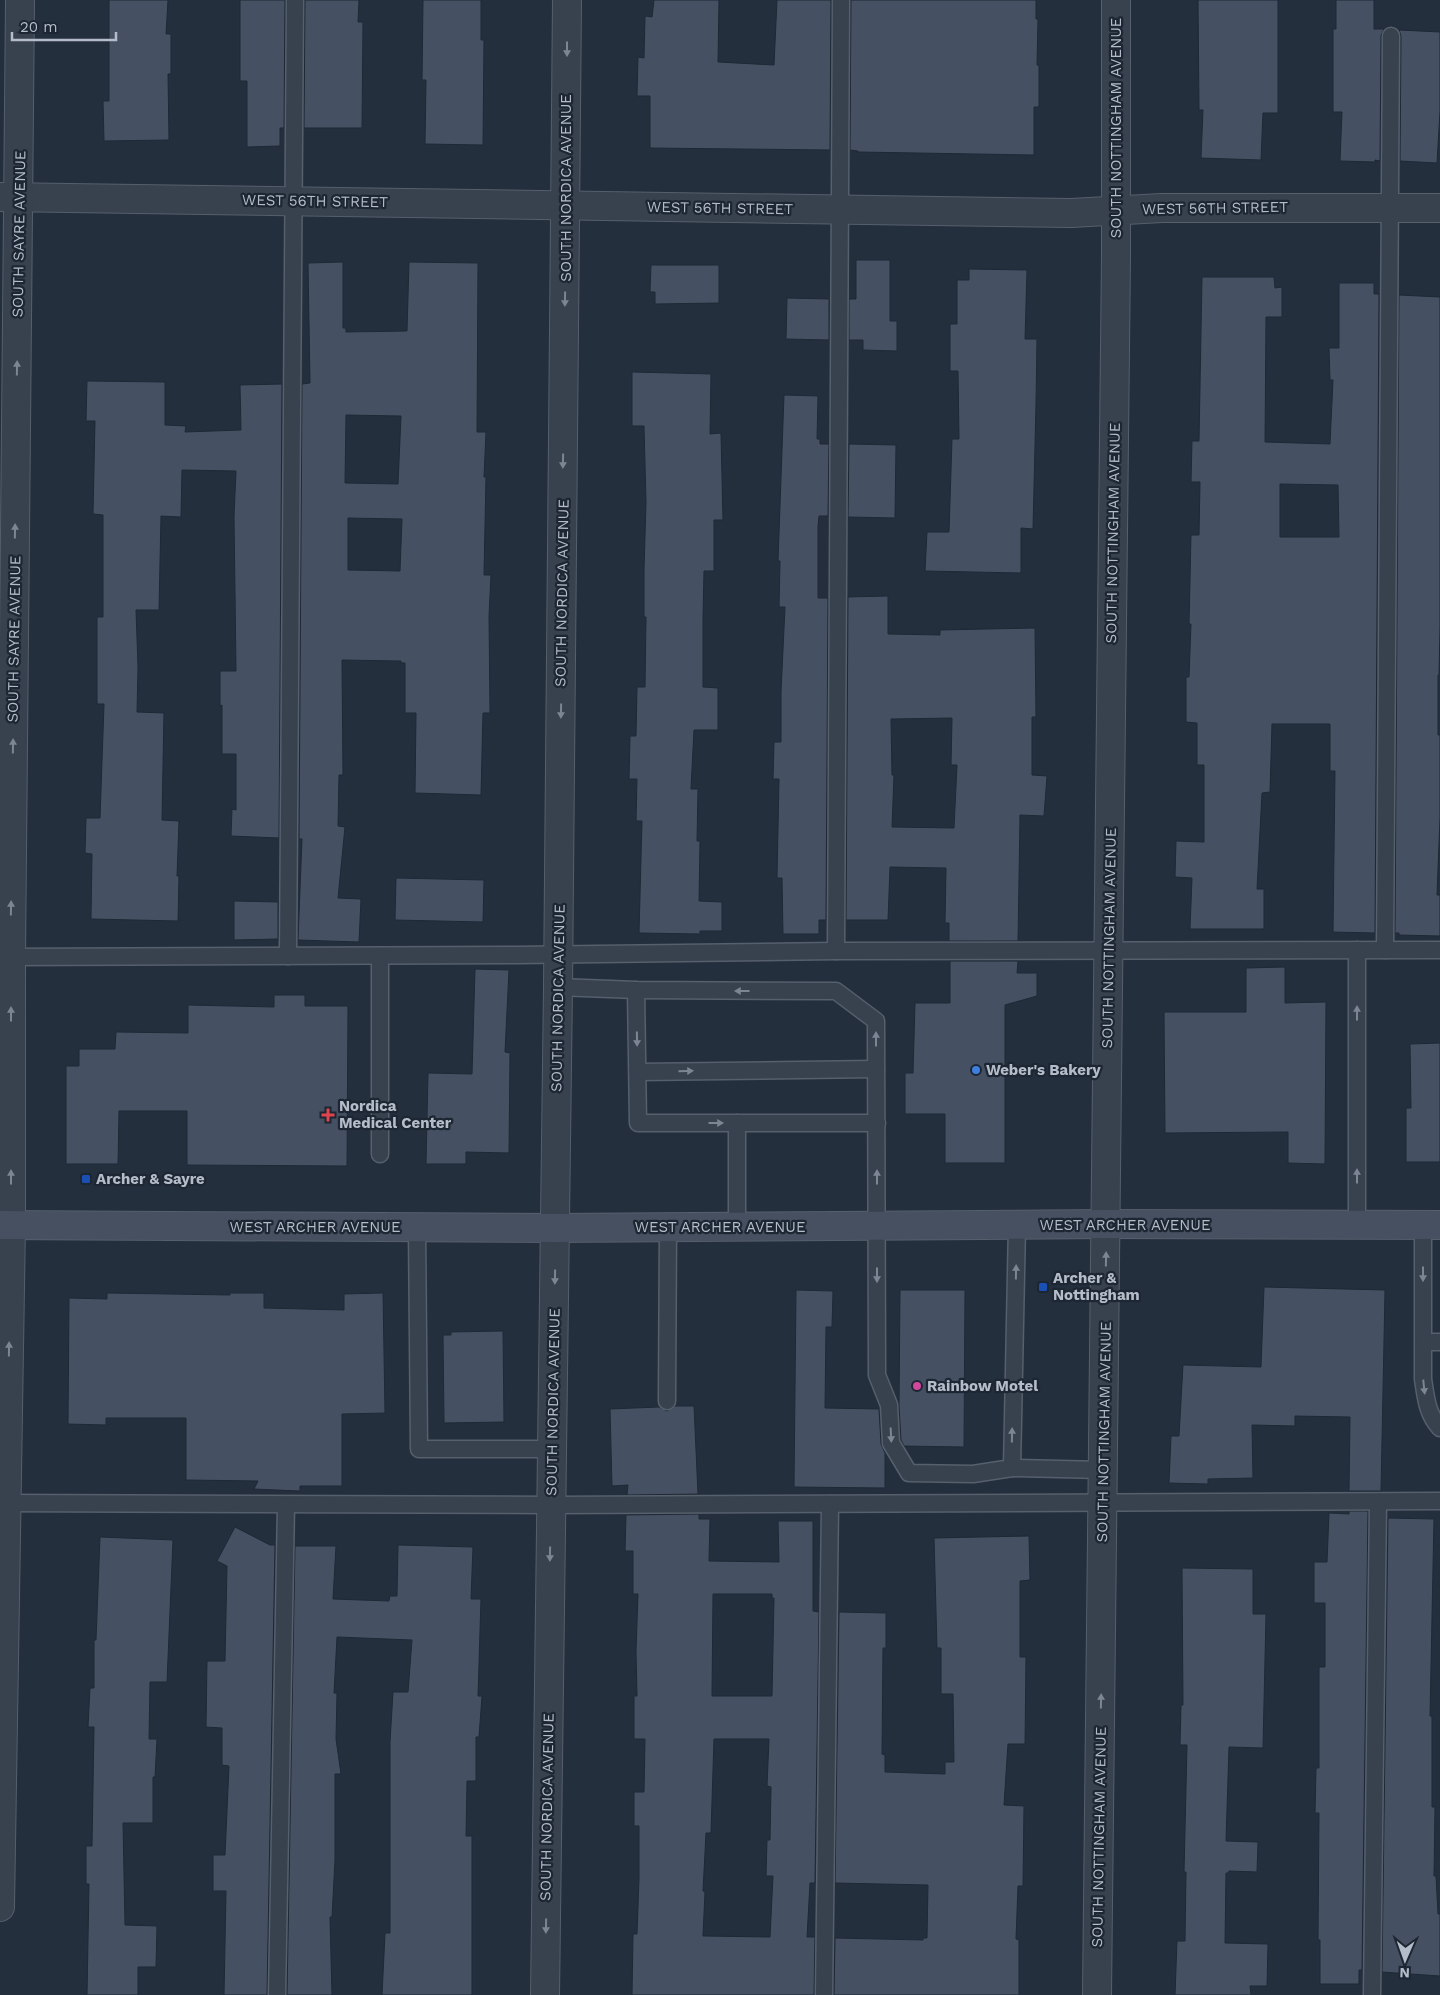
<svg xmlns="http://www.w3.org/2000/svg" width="1440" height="1995" font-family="'Work Sans',sans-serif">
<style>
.building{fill:#455162;stroke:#1f2835;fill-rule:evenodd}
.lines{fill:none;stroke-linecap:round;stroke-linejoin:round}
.service-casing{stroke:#565f6c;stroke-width:19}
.minor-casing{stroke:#565f6c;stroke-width:30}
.secondary-casing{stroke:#565f6c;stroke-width:30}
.service{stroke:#38414e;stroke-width:16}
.minor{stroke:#38414e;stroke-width:28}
.secondary{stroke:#465061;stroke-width:28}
.oneway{fill:#7c8592}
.shop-dot{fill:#3f7fe0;stroke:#1d2633;stroke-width:2}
.health-dot{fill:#e0444e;stroke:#1d2633;stroke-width:2}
.transit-dot{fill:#1a4fb4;stroke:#1d2633;stroke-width:2}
.hotel-dot{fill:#d1479c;stroke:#1d2633;stroke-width:2}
.labels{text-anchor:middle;stroke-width:4.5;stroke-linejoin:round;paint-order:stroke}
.street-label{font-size:15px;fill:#b4bcc9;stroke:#1d2633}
.poi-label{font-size:15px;font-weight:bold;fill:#b4bcc9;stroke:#1d2633;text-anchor:start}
</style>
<rect width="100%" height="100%" fill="#242f3e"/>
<g class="building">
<polygon points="109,0 168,0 166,34 171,34 171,74 168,74 169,140 104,141 103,101 109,101"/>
<polygon points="240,0 285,0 284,128 280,128 280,146 247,147 247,81 240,81"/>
<polygon points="305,0 359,0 358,22 363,22 362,128 304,128"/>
<polygon points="423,0 481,0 481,40 484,40 483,145 425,144 426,80 422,80"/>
<polygon points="654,0 719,0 718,62 774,65 777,0 831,0 830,150 650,148 650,96 637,96 638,57 644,58 645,16 652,17"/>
<polygon points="851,0 1036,0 1036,19 1038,19 1037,65 1039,65 1039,107 1034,107 1034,155 858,152 858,151 850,150"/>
<polygon points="1198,0 1278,0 1278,113 1263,113 1261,160 1201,158 1203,110 1199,110"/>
<polygon points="1336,0 1374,0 1374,29 1384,29 1381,36 1380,161 1375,160 1375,162 1340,161 1342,112 1333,112 1333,29 1336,29"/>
<polygon points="1399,30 1440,32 1440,111 1437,163 1400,161 1401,36"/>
<polygon points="856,260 890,260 890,321 897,321 897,351 863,350 863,340 849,340 849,299 856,299"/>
<path d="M343 262V328H346V332L407 331 409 262 478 263 477 432H486L484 477H486L484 575H491L489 616 490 713H483L481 795 415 793 416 713H405V663H401V661L342 660 343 775H339L338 826 345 827 338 898 361 899 359 942 298 940 302 839H299L302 384 310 383 308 263ZM346 415 401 416 398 484 345 483ZM348 518 402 519 400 571 348 570Z"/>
<polygon points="651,265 719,265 719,303 655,304 655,292 650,292"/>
<polygon points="969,269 1027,270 1025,339 1037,339 1036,404 1033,529 1021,528 1021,573 925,571 927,532 949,532 952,439 959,439 958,371 950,371 950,324 957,324 957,280 969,280"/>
<path d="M1202 277H1274L1275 288 1282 287V317H1266L1265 442 1330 444 1333 380H1330L1329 348H1339V283H1374V294H1379L1375 933 1333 932 1335 771H1330V724H1272L1270 792 1262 793 1257 889H1264V929H1190L1192 878 1175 877 1176 841 1204 842V765H1197V723L1186 722V677H1189L1191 624H1189L1191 535H1199L1200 482H1191L1192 441H1199ZM1280 484 1338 485 1339 537H1280Z"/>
<polygon points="1399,295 1440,297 1440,628 1439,675 1438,675 1438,735 1440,735 1440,818 1437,895 1440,895 1440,936 1399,935 1399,933 1395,933"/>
<polygon points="787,298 829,299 829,340 786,339"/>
<polygon points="632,372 711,374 710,434 721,433 723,520 714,520 714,571 704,571 703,618 703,687 718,688 718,730 694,730 691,789 698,789 697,841 700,841 699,901 722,902 722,931 700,931 700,934 639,933 642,821 636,821 637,779 629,779 630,736 636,736 637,687 645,687 646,617 644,617 644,570 646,502 644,426 632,426"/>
<polygon points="87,381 165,382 165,425 186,426 185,432 241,430 240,385 282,384 279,838 231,836 232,809 236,810 236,754 222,754 222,705 220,706 220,671 236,671 234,516 236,471 182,470 181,517 161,516 159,610 136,610 138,667 137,712 164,713 162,820 179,821 177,876 179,876 178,921 91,919 92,854 85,853 86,818 100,818 104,704 97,704 97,617 103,617 103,515 93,514 95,421 86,421"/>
<polygon points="784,395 818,396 817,439 820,439 820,444 829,444 828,516 819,516 818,526 818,598 828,598 826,920 819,920 819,934 783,934 782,878 777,878 779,779 773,779 774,742 781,742 781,692 785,607 779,607 780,561 778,561"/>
<polygon points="849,444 896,445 895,518 848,517"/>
<path d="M888 596V634L940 635V630L1035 628 1036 717H1032V775L1047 776 1044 816 1020 815 1018 941H949V923H945L946 868 890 867 888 920H846L848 597ZM952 718 951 765H957L954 828 892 827 894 775H892L891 719Z"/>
<polygon points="396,878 484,880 483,922 395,920"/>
<polygon points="234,901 278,902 278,939 234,940"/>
<polygon points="950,961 1018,961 1017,973 1037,973 1037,996 1005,1005 1005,1163 945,1163 945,1114 905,1114 905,1073 913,1073 915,1003 950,1003"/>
<polygon points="1285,967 1285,1003 1326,1002 1325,1164 1288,1163 1288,1132 1165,1133 1164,1012 1246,1012 1246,968"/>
<polygon points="475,969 509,970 505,1052 510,1053 509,1153 466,1152 466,1164 426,1164 428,1073 472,1074"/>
<polygon points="274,995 305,995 305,1006 348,1006 347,1166 187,1165 187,1111 119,1111 118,1164 66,1164 66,1066 79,1066 79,1049 115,1049 116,1032 188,1033 188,1005 274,1007"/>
<polygon points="1440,1043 1440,1162 1406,1162 1406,1108 1411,1108 1410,1044"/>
<polygon points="1264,1287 1385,1290 1381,1491 1349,1491 1350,1417 1295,1416 1295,1426 1252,1425 1253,1478 1208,1479 1208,1484 1169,1483 1171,1436 1179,1436 1183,1365 1261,1367"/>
<polygon points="796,1290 833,1291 832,1327 826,1327 825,1408 879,1409 881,1444 885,1453 885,1488 794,1487"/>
<polygon points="900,1290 965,1290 964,1447 904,1446 901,1440 899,1406"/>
<polygon points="107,1293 230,1295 230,1293 264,1293 264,1308 344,1310 344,1294 383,1293 385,1413 342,1414 342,1486 300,1486 300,1491 254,1489 258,1481 186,1480 186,1418 106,1418 106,1425 68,1424 69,1298 107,1299"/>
<polygon points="503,1331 504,1422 444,1423 443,1335 451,1335 451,1332"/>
<polygon points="675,1406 694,1406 698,1494 627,1495 628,1485 612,1486 610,1409 659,1407 667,1411"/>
<polygon points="1349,1511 1368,1511 1362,1970 1359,1970 1359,1984 1320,1984 1320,1940 1318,1940 1319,1813 1315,1813 1316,1768 1319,1768 1319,1667 1325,1667 1325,1603 1314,1603 1314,1562 1327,1562 1329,1513 1349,1514"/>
<path d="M699 1514V1519H710L709 1561 779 1562 778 1521H813V1611L819 1612 815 1883H810L807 1937H815L814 1995H632L633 1934H637L639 1879V1826H634V1792H644L645 1739H634V1696H637L636 1651 638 1594H633V1551H625L626 1515ZM713 1594H772V1598H774L772 1696H712ZM714 1739H769L767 1786 771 1787 770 1840H767L766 1876H773L770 1937 703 1936 705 1892 703 1891 706 1833H711Z"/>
<polygon points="1388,1518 1434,1519 1430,1716 1432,1716 1432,1807 1435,1807 1434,1876 1436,1876 1438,1914 1440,1914 1440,1976 1382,1972"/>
<polygon points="235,1527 270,1545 275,1545 267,1995 224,1995 226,1891 213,1891 213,1855 225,1855 229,1766 222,1765 222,1728 206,1727 207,1661 225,1661 227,1566 217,1561"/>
<polygon points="1029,1536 1030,1580 1020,1581 1020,1657 1026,1657 1025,1744 1008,1744 1004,1805 1024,1806 1023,1886 1018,1886 1016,1939 1019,1940 1019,1995 834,1995 835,1938 923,1940 923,1938 927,1938 928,1885 835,1883 839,1612 886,1613 886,1648 883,1648 882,1754 885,1755 885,1772 945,1774 945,1762 954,1762 953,1694 941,1694 941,1648 937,1648 934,1538"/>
<polygon points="100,1537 173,1540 167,1682 150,1682 149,1739 157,1739 155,1777 153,1777 153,1823 123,1823 125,1925 157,1926 156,1967 138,1967 138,1995 87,1995 89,1884 86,1884 86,1846 92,1846 94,1727 88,1727 90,1688 94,1688 94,1640 96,1640"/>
<polygon points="398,1545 473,1547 471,1599 481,1599 478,1696 482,1696 479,1737 476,1737 476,1781 467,1781 466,1836 472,1836 472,1995 382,1995 385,1933 390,1933 390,1742 393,1692 408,1692 412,1640 337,1637 334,1693 337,1693 336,1739 341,1774 335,1774 335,1860 332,1917 330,1917 332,1995 287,1995 295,1546 336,1546 333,1599 389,1601 390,1596 397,1596"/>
<polygon points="1182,1568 1253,1569 1253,1614 1266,1614 1263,1748 1229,1747 1226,1841 1258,1842 1257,1872 1229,1871 1228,1873 1226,1873 1225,1943 1268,1944 1267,1986 1250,1986 1251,1995 1175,1995 1177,1941 1185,1941 1186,1872 1184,1872 1187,1745 1180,1745 1181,1705 1183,1705"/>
</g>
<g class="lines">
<g class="service-casing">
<g id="service">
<polyline points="1357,950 1357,1224"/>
<polyline points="1385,950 1391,36"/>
<polyline points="836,951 841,0"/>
<polyline points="288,956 295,0"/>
<polyline points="2,957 517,955 836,951 1440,950"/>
<polyline points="558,987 636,990 836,991 876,1021 877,1375 889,1405 891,1443 909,1473 973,1474 1012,1468 1017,1225"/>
<polyline points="636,990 638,1123 877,1123"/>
<polyline points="638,1072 876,1069"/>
<polyline points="380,1154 380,956"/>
<path d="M1423 1225V1379C1426 1398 1427 1414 1440 1428"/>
<polyline points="417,1227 419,1449 552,1449"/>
<polyline points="737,1227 737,1123"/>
<polyline points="1424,1342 1440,1342"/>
<polyline points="667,1401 668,1227"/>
<polyline points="1012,1468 1103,1470"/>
<polyline points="0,1503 551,1505 1440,1501"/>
<polyline points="277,1995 286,1505"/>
<polyline points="824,1995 830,1504"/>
<polyline points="1372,1995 1378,1502"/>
</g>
</g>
<g class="minor-casing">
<g id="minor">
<polyline points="2,197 1071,213 1162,208 1440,208"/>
<polyline points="0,1907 11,1225 11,957 20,0"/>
<polyline points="545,1995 558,987 567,0"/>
<polyline points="1097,1995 1116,256 1116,0"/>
</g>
</g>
<g class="secondary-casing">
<polyline id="secondary" points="0,1225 556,1228 1106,1224 1440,1225"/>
</g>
<use href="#service" class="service"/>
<use href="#minor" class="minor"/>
<use href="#secondary" class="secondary"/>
</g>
<defs><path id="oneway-solid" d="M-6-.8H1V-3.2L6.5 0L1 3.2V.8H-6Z" transform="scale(1.25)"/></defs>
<g class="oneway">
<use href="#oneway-solid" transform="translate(567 49) rotate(90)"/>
<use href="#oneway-solid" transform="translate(565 299) rotate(91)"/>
<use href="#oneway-solid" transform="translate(17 368) rotate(-89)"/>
<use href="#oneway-solid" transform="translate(563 461) rotate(91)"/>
<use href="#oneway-solid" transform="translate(15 531) rotate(-89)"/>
<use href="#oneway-solid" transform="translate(561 711) rotate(91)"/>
<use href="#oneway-solid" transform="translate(13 746) rotate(-89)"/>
<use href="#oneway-solid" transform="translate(11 908) rotate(-89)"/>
<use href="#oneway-solid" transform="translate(742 991) rotate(-180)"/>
<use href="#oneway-solid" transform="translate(1357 1013) rotate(-90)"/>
<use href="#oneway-solid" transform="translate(11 1014) rotate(-90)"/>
<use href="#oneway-solid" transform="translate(637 1039) rotate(89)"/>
<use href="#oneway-solid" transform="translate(876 1039) rotate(-90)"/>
<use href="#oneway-solid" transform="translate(686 1071) rotate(-1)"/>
<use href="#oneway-solid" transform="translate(716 1123)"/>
<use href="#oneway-solid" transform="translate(1357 1176) rotate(-90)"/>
<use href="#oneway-solid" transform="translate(11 1177) rotate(-90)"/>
<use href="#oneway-solid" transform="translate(877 1177) rotate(-90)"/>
<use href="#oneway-solid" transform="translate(1106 1259) rotate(-89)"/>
<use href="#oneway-solid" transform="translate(1016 1272) rotate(-89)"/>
<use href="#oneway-solid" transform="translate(1423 1274) rotate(90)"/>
<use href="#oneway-solid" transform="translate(877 1275) rotate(90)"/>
<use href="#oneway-solid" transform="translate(555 1277) rotate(91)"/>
<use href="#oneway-solid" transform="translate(9 1349) rotate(-89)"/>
<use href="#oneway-solid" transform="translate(1424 1387) rotate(84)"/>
<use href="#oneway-solid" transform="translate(891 1435) rotate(87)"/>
<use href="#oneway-solid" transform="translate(1012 1435) rotate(-89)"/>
<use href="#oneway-solid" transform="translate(550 1554) rotate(91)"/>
<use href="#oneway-solid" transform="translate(1101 1701) rotate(-89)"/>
<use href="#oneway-solid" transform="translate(546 1926) rotate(91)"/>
</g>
<circle class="shop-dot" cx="976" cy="1070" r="5"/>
<path class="health-dot" d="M325.5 1107.5h5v5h5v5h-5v5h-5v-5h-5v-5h5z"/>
<g class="transit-dot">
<rect x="81" y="1174" width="10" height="10" rx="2.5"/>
<rect x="1038" y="1282" width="10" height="10" rx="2.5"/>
</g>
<circle class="hotel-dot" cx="917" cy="1386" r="5"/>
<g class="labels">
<g class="street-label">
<text transform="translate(1116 128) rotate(-90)" y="5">SOUTH NOTTINGHAM AVENUE</text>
<text transform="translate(566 188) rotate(-90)" y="5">SOUTH NORDICA AVENUE</text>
<text transform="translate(315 201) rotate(1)" y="5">WEST 56TH STREET</text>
<text transform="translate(720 208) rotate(1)" y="5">WEST 56TH STREET</text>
<text transform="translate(1215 208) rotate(-1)" y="5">WEST 56TH STREET</text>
<text transform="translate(19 234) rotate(-89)" y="5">SOUTH SAYRE AVENUE</text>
<text transform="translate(1113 533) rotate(-89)" y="5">SOUTH NOTTINGHAM AVENUE</text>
<text transform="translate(562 593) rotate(-89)" y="5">SOUTH NORDICA AVENUE</text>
<text transform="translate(14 639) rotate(-89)" y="5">SOUTH SAYRE AVENUE</text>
<text transform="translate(1109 938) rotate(-89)" y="5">SOUTH NOTTINGHAM AVENUE</text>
<text transform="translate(558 998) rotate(-89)" y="5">SOUTH NORDICA AVENUE</text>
<text x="1125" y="1230">WEST ARCHER AVENUE</text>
<text x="315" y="1232">WEST ARCHER AVENUE</text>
<text x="720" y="1232">WEST ARCHER AVENUE</text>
<text transform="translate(553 1402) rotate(-89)" y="5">SOUTH NORDICA AVENUE</text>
<text transform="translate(1104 1432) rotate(-89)" y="5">SOUTH NOTTINGHAM AVENUE</text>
<text transform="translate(547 1807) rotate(-89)" y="5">SOUTH NORDICA AVENUE</text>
<text transform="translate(1099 1837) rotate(-89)" y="5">SOUTH NOTTINGHAM AVENUE</text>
</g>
<g class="poi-label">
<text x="986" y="1075">Weber's Bakery</text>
<text x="339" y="1111">Nordica<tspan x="339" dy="17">Medical Center</tspan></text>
<text x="96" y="1184">Archer &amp; Sayre</text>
<text x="1053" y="1283">Archer &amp;<tspan x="1053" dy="17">Nottingham</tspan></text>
<text x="927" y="1391">Rainbow Motel</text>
</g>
</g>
<g transform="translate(1405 1960) rotate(182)" stroke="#1d2633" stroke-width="4" paint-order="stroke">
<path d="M0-4L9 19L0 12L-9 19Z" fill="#b4bcc9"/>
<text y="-8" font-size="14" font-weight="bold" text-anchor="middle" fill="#b4bcc9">N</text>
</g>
<path d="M12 32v8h104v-8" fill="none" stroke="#b4bcc9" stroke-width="2.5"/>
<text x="20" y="32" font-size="15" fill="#b4bcc9" stroke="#1d2633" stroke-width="4" paint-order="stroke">20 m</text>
</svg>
